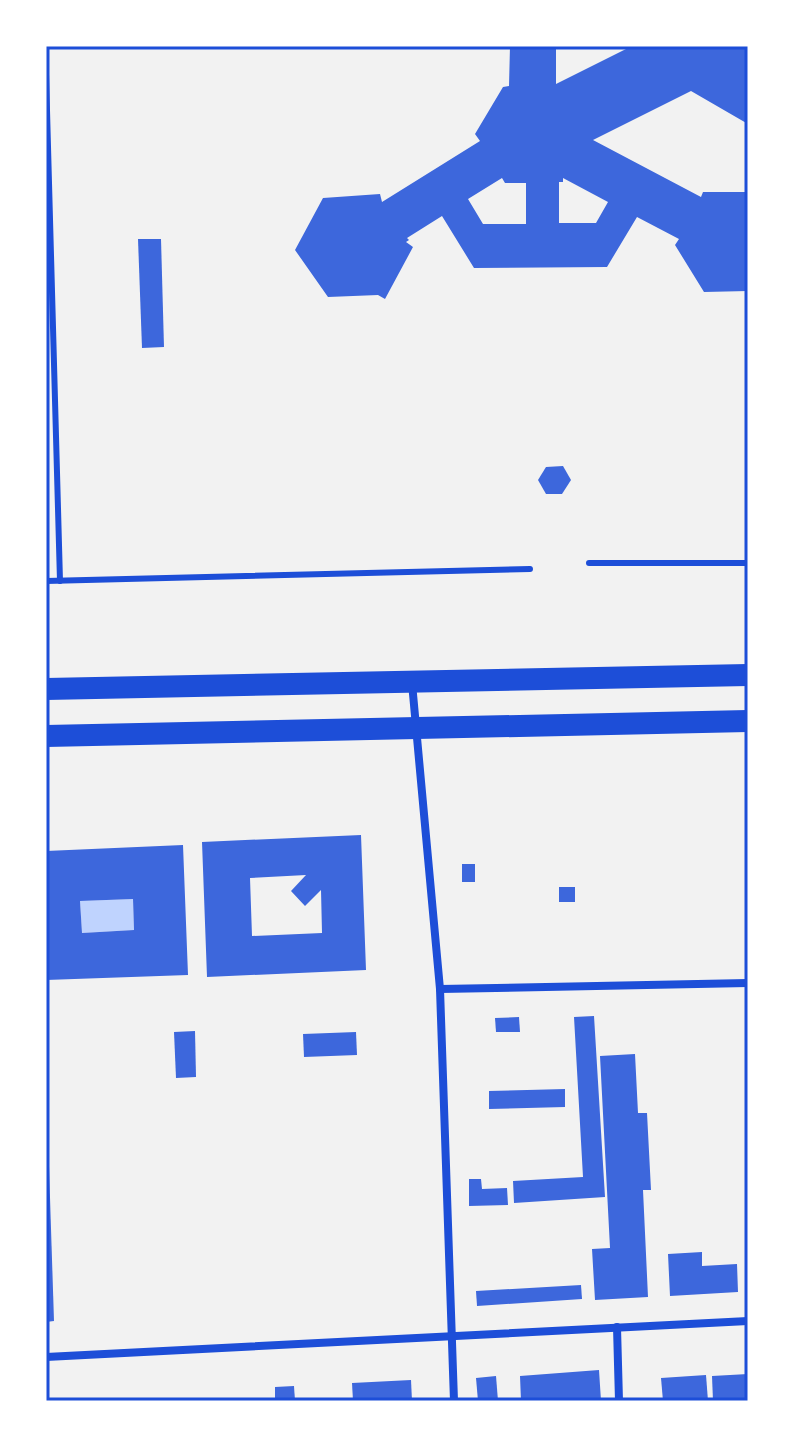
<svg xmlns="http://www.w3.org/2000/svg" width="794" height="1447" font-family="Quicksand,sans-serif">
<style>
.water{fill:#bfd3fe}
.building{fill:#3d67dc;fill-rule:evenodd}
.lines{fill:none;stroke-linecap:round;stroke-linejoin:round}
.service{stroke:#1d4ed8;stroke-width:6}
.minor{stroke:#1d4ed8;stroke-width:8}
.trunk{stroke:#1d4ed8;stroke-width:22}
.neatline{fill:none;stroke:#1d4ed8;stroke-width:3}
</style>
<rect width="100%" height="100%" fill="#f2f2f2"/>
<polygon class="water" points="133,899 134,930 82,933 80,901"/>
<g class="building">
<path d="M510 46H556V84L632 46H748V124L691 91 593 140 701 197 703 192H748V291L704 292 675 245 679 239 637 217 607 267 474 268 442 216 407 238 409 240 406 242 413 247 385 299 378 295 328 297 295 250 323 198 380 194 382 202 480 141 475 134 503 87 509 86ZM502 178 505 183H526V224H483L468 199ZM563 178 608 202 596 223H559V182H563Z"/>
<polygon points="138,239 161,239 164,347 142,348"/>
<polygon points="563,466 571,480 562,494 546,494 538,480 546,467"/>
<path d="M361 835 366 970 207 977 202 842ZM306 875 291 891 305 906 321 890 322 933 252 936 250 878Z"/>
<path d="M183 845 188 975 46 980V851ZM133 899 134 930 82 933 80 901Z"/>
<rect x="462" y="864" width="13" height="18"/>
<rect x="559" y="887" width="16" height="15"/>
<polygon points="594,1016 605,1197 514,1203 513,1181 583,1177 574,1017"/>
<polygon points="519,1017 520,1032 496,1032 495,1018"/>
<polygon points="195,1031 196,1077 176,1078 174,1032"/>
<polygon points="356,1032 357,1055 304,1057 303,1034"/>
<polygon points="635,1054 638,1113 647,1113 651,1190 643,1190 648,1297 595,1300 592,1249 610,1248 600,1056"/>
<polygon points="565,1089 565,1107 489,1109 489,1091"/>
<polygon points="46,1167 49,1167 54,1321 46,1322"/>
<polygon points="469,1179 481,1179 482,1189 507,1188 508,1205 469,1206"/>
<polygon points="702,1252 702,1266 737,1264 738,1292 670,1296 668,1254"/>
<polygon points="581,1285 582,1299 477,1306 476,1291"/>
<polygon points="599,1370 601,1401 580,1401 580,1399 521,1401 520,1376"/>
<polygon points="748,1374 748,1401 713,1401 712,1376"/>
<polygon points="706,1375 708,1401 663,1401 661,1378"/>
<polygon points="496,1376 498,1401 478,1401 476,1378"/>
<polygon points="411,1380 412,1401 353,1401 352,1383"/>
<polygon points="294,1386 295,1401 275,1401 275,1387"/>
</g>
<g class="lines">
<g class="service">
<polyline points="46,74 60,581"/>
<polyline points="589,563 748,563"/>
<polyline points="46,581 530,569"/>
</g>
<g class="minor">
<polyline points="412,683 440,989 454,1401"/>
<polyline points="440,989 748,983"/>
<polyline points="617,1327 619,1401"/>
<polyline points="46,1357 748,1321"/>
</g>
<g class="trunk">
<polyline points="46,689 748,675"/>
<polyline points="46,736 748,721"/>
</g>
</g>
<rect width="794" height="1447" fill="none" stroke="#ffffff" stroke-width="96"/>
<rect x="48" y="48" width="698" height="1351" class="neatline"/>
</svg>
